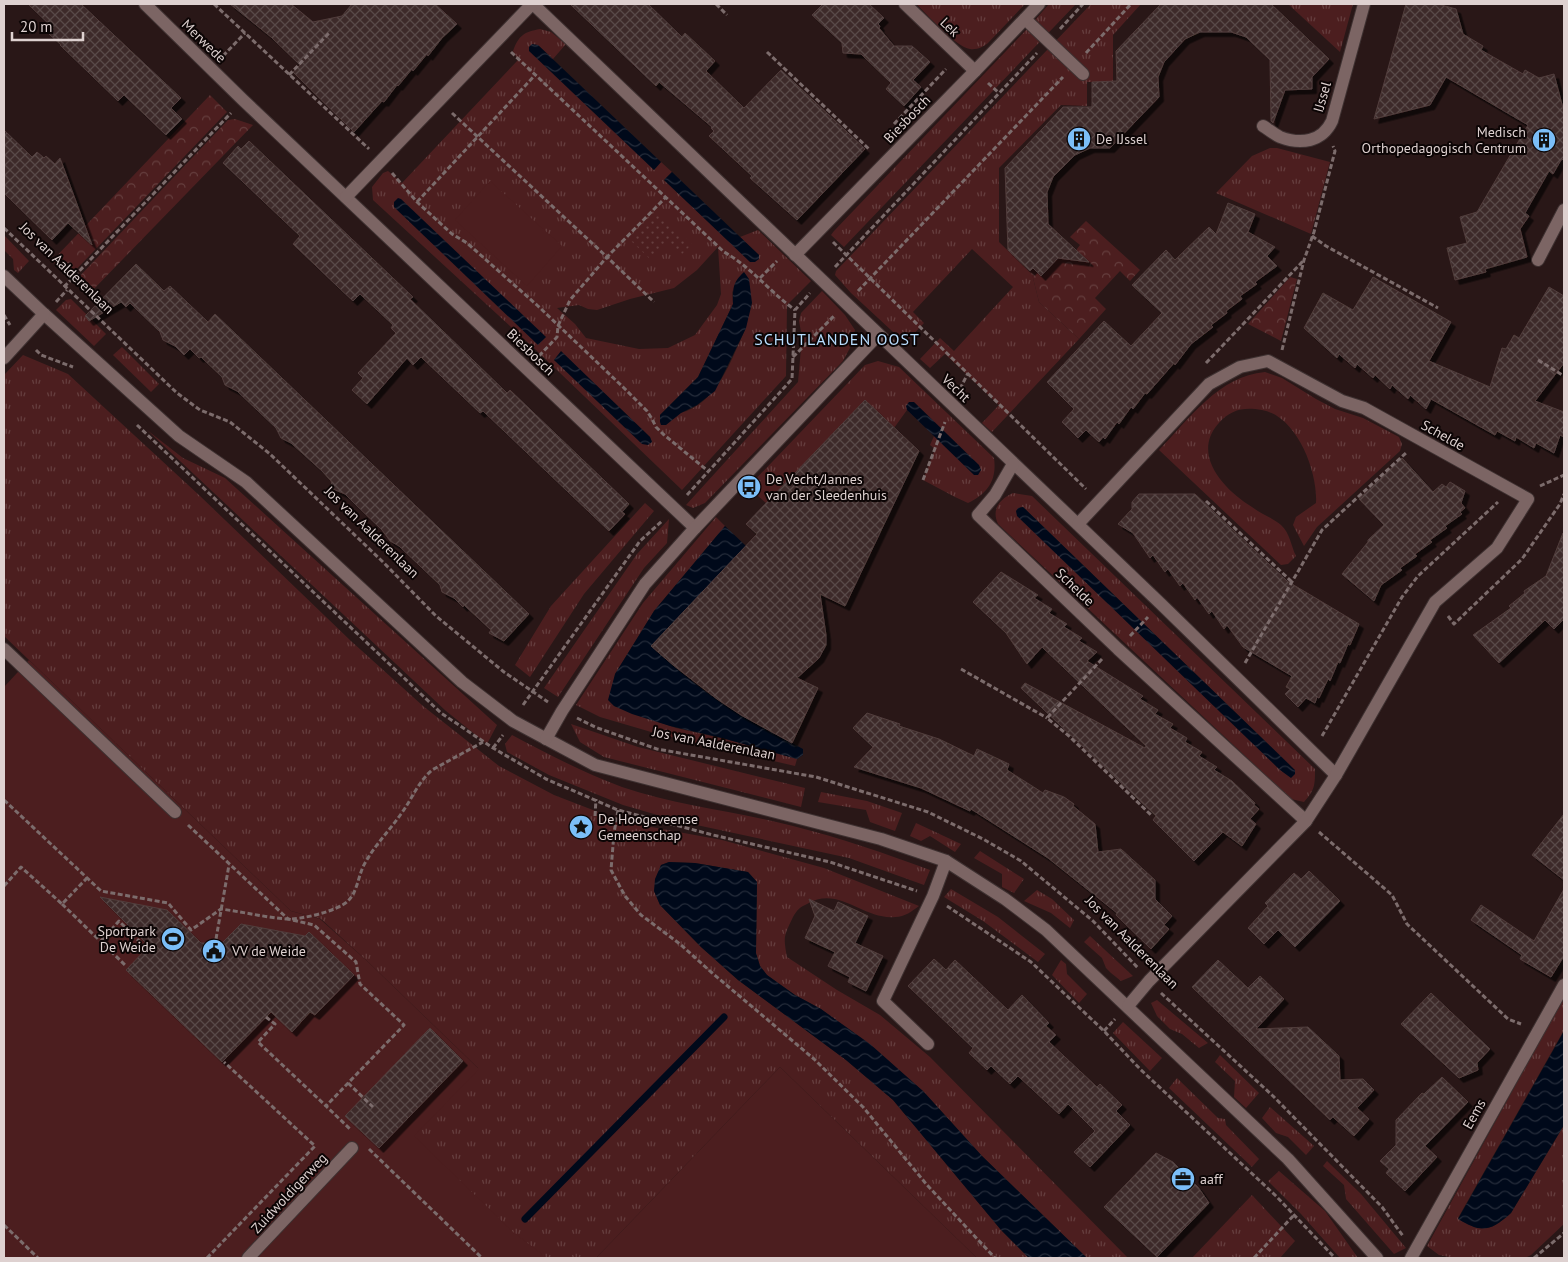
<svg xmlns="http://www.w3.org/2000/svg" width="1568" height="1262" font-family="'PT Sans',sans-serif">
<style>
.grass{fill:url(#grass-tufts);fill-rule:evenodd}
.forest{fill:url(#forest-crowns)}
.park{fill:url(#park-dots)}
.garden{fill:#4c1e1f}
.water{fill:url(#water-waves)}
.lines{fill:none;stroke-linecap:round;stroke-linejoin:round}
.stream{stroke:#00091a;stroke-width:7}
.building{fill:url(#building-cross-hatch);stroke:#513d3c;filter:url(#shadow)}
.minor-casing{stroke:#3e3131;stroke-width:14}
.path{stroke:#7c6c6c;stroke-width:3;stroke-dasharray:5 2.5;stroke-linecap:butt}
.minor{stroke:#7c6564;stroke-width:12}
.labels{text-anchor:middle;stroke-width:4;stroke-linejoin:round;paint-order:stroke}
.street-label{font-size:14px;fill:#ded1d0;stroke:#0c0505}
.poi-label{font-size:14px;fill:#ded1d0;stroke:#0c0505;text-anchor:start}
.quarter-label{font-size:16px;letter-spacing:1px;fill:#b8ddfe;stroke:#0c0505}
</style>
<defs>
<pattern id="grass-tufts" width="24" height="20" patternUnits="userSpaceOnUse" patternTransform="scale(1.25)"><rect width="24" height="20" fill="#4c1e1f"/><path d="M3 7l-1-3M5 7V3M7 7l1-3M15 17l-1-3M17 17v-4M19 17l1-3" fill="none" stroke="#653e3e"/></pattern>
<pattern id="forest-crowns" width="20" height="18" patternUnits="userSpaceOnUse" patternTransform="scale(1.25)"><rect width="20" height="18" fill="#4c1e1f"/><path d="M2 6a3 3 0 1 1 6 0M12 15a3 3 0 1 1 6 0" fill="none" stroke="#653e3e"/></pattern>
<pattern id="park-dots" width="8" height="8" patternUnits="userSpaceOnUse" patternTransform="scale(1.25)"><rect width="8" height="8" fill="#4c1e1f"/><path d="M2 2h.1M6 6h.1" fill="none" stroke="#653e3e" stroke-width="1.8" stroke-linecap="round"/></pattern>
<pattern id="water-waves" width="16" height="10" patternUnits="userSpaceOnUse" patternTransform="scale(1.25)"><rect width="16" height="10" fill="#00091a"/><path d="M0 5q4-4 8 0t8 0" fill="none" stroke="#252c3a"/></pattern>
<pattern id="building-cross-hatch" width="8" height="8" patternUnits="userSpaceOnUse" patternTransform="scale(1.25)"><rect width="8" height="8" fill="#3e2b2a"/><path d="M0 0l8 8M0 8l8-8" fill="none" stroke="#594948"/></pattern>
<filter id="shadow"><feDropShadow dx="4.5" dy="4.5" stdDeviation="0" flood-color="#0009"/></filter>
</defs>
<rect width="100%" height="100%" fill="#291717"/>
<g class="grass">
<path d="M916 4H1025L988 43C983 47 977 50 970 49 956 47 928 15 916 4Z"/>
<polygon points="1049,4 1076,4 844,247 831,235 834,231 1029,27"/>
<polygon points="1091,4 1141,4 1113,35 1113,82 1087,82 1087,106 1061,105 999,168 999,242 1032,274 1039,302 1079,339 992,432 982,423 999,405 945,354 930,368 920,359 940,338 954,351 1013,287 972,249 913,312 924,323 905,343 851,293 835,275 836,271"/>
<polygon points="1288,4 1353,4 1340,52"/>
<path d="M540 29 551 32 566 44 553 59 538 45 654 170 661 162 672 172 664 180 750 261 759 255 740 237 758 230 811 281 787 305 786 376 682 490 535 349 373 200 372 187 383 173 388 171 402 183 518 60 513 51C519 35 524 32 540 29ZM718 247 721 294 717 305 695 335 668 348 639 349 586 338 575 324 557 308 579 305 588 309 597 310 630 299 674 288 697 270ZM732 290 746 328C731 359 718 404 680 413 674 415 667 414 660 415L698 377 733 304ZM561 352 650 437 652 442 554 360Z"/>
<polygon points="1270,148 1277,148 1330,162 1311,234 1216,193 1252,156"/>
<polygon points="4,235 29,261 18,273 14,270 13,259 4,250"/>
<polygon points="822,291 845,315 855,330 851,346 843,361 705,503 693,508 686,505 798,382 802,337 799,321 801,313"/>
<polygon points="71,299 106,334 94,346 56,310 66,300"/>
<polygon points="122,347 159,384 151,392 113,355"/>
<path d="M23 355 68 374 200 496 351 641 423 706 499 766 554 795 624 822 722 840 824 868 919 906C912 911 905 917 895 917 863 920 839 885 807 904 800 907 797 910 793 917 784 936 783 936 787 957L837 990 880 1015 930 1057 1128 1258H1087L982 1156 923 1091 821 1009 795 995 767 975 760 966 756 953 757 882 748 872 695 863 669 862 661 865 654 891 660 905 701 947 738 980 846 1060 893 1100 1001 1230 1029 1258H977L780 1067 596 1258H487L389 1161 478 1068 366 960 321 919 291 911 4 636V375Z"/>
<path d="M878 361 899 367 994 458C997 480 988 493 968 503L955 497 923 480 935 449 930 445 934 436 907 410 894 428 865 400 766 503 748 487 865 365Z"/>
<path d="M1265 372 1282 378 1316 399 1335 409 1363 418 1399 437 1402 444 1400 451 1317 527 1304 546 1293 525 1296 517 1316 503C1318 472 1297 416 1262 410 1244 407 1231 409 1218 424 1191 455 1225 491 1252 507 1261 514 1273 518 1281 525 1290 533 1291 546 1296 556L1288 564 1281 565 1159 450C1189 419 1219 376 1265 372Z"/>
<polygon points="147,430 183,458 225,478 497,725 487,744 446,711"/>
<path d="M1013 493 1032 496 1315 769C1315 785 1315 790 1304 802L1291 799 998 524C991 509 1000 499 1013 493ZM1023 507 1295 770 1018 508Z"/>
<polygon points="645,503 654,511 584,594 530,677 515,665 551,606"/>
<polygon points="716,517 725,526 654,611 615,674 614,706 676,728 729,740 797,759 795,766 658,734 600,717 576,705 643,603"/>
<polygon points="669,519 667,543 644,568 558,697 544,688 637,554"/>
<polygon points="571,724 638,747 805,788 801,807 604,757 580,742"/>
<path d="M512 735C548 754 584 773 622 787 678 806 736 811 793 826 841 838 884 853 930 870L924 885 849 858 678 821 623 805 549 775 507 752 505 744Z"/>
<polygon points="821,792 867,801 902,813 895,831 870,822 866,810 818,802"/>
<polygon points="916,823 961,844 955,852 930,836 921,841 910,836"/>
<polygon points="980,851 1024,879 1014,893 1002,887 1002,874 974,858"/>
<polygon points="951,889 998,917 1045,954 1038,962 983,921 944,897"/>
<polygon points="1037,890 1052,899 1074,920 1070,928 1051,913 1024,901"/>
<polygon points="1090,936 1133,976 1121,981 1111,973 1106,968 1102,958 1084,942"/>
<polygon points="1061,960 1066,964 1067,974 1087,994 1079,1003 1052,975"/>
<path d="M1564 997V1030L1458 1218C1481 1233 1490 1232 1511 1213L1563 1127 1564 1224 1531 1255 1525 1258H1454L1439 1255 1427 1246Z"/>
<polygon points="1157,1000 1208,1043 1199,1048 1182,1034 1170,1029 1157,1016 1151,1003"/>
<polygon points="1123,1022 1162,1058 1150,1071 1113,1033"/>
<polygon points="1220,1055 1259,1093 1246,1108 1234,1097 1235,1081 1215,1062"/>
<polygon points="1177,1078 1218,1118 1225,1119 1226,1125 1259,1159 1252,1167 1169,1088"/>
<polygon points="1270,1107 1314,1146 1306,1155 1288,1137 1276,1133 1262,1118"/>
<polygon points="1327,1161 1361,1194 1406,1248 1394,1254 1346,1199 1344,1185 1323,1166"/>
<polygon points="1279,1171 1325,1211 1358,1258 1340,1258 1301,1214 1268,1181"/>
<polygon points="1252,1195 1295,1241 1280,1258 1192,1258"/>
</g>
<g class="forest">
<polygon points="210,95 227,112 70,276 52,261"/>
<polygon points="235,119 253,125 90,293 76,280 228,120"/>
<polygon points="1086,221 1140,270 1130,281 1120,271 1095,298 1106,309 1079,339 1039,302 1033,278 1030,271 1033,268 1042,276 1062,254 1069,260 1073,260 1077,253 1077,249 1080,245 1070,237"/>
<polygon points="1290,277 1297,279 1281,341 1248,324"/>
</g>
<polygon class="park" points="655,209 692,244 682,254 668,242 651,260 628,238"/>
<g class="garden">
<polygon points="490,181 562,246 527,286 455,220"/>
<polygon points="29,660 291,911 320,919 366,960 479,1069 414,1136 513,1232 547,1258 4,1258 4,687"/>
<polygon points="780,1067 977,1258 596,1258"/>
</g>
<g class="water">
<polygon points="532,44 538,45 661,162 654,170 529,51 529,47"/>
<polygon points="672,172 759,255 759,259 755,262 750,262 664,180"/>
<polygon points="398,198 401,199 546,337 538,345 394,207 394,202"/>
<path d="M744 272 749 279 752 303 746 328 729 363 715 391 697 405 681 413 666 425H661L660 422V415L698 377 733 304C733 289 732 283 744 272Z"/>
<polygon points="561,351 650,437 652,442 648,445 642,444 554,360"/>
<polygon points="909,402 914,402 979,465 981,470 978,475 974,475 907,410 906,406"/>
<polygon points="1023,507 1295,770 1295,774 1291,778 1280,770 1017,516 1016,511 1018,508"/>
<path d="M725 526 746 546 651 646C680 672 709 696 742 716 762 728 783 738 803 749V755L797 759 722 738 670 726 632 714 614 706 608 700 615 674 654 611Z"/>
<polygon points="669,862 695,863 748,872 757,882 756,953 760,966 767,975 795,995 821,1009 870,1044 923,1091 982,1156 1087,1258 1029,1258 1001,1230 893,1100 846,1060 738,980 701,947 660,905 654,891 655,879 661,865"/>
<path d="M1564 1031V1125L1511 1213C1490 1232 1481 1233 1458 1219Z"/>
</g>
<g class="lines">
<polyline class="stream" points="525,1219 724,1017"/>
</g>
<g class="building">
<polygon points="28,4 81,4 181,98 171,108 182,119 166,135 124,95 118,101 60,45 61,45 49,34 54,29"/>
<polygon points="230,4 291,4 313,22 342,16 352,4 435,4 457,24 442,38 428,56 427,54 413,71 412,69 398,86 397,85 384,102 382,101 354,132 293,72 300,65 271,37"/>
<polygon points="570,4 648,4 682,37 685,33 715,61 706,71 744,108 781,70 865,149 797,220 750,178 752,176 709,136 714,131 711,128 712,127 659,82 656,86"/>
<polygon points="823,4 869,4 884,18 878,24 880,26 879,28 894,46 912,46 930,62 913,80 921,87 904,106 886,89 891,83 861,54 843,53 842,43 812,15"/>
<polygon points="1161,4 1271,4 1329,59 1312,77 1312,89 1285,90 1273,123 1271,121 1270,60 1246,37 1231,32 1200,32 1185,39 1164,62 1158,77 1159,97 1110,148 1090,148 1075,155 1053,177 1047,192 1048,224 1089,262 1058,258 1041,276 1033,268 1030,271 1008,250 1005,168 1063,107 1092,107 1092,82 1117,81 1116,51"/>
<polygon points="1406,4 1438,4 1456,9 1463,34 1483,46 1481,50 1523,74 1525,70 1539,78 1554,74 1564,112 1564,159 1561,160 1553,174 1549,171 1525,213 1529,216 1520,229 1527,257 1485,269 1486,272 1455,280 1447,248 1467,243 1460,217 1477,212 1528,125 1446,77 1430,105 1374,119"/>
<polygon points="4,130 32,157 37,152 44,158 46,156 55,164 60,158 92,245 68,223 52,240 4,193"/>
<polygon points="249,141 413,297 410,299 507,393 510,390 629,504 622,512 625,514 609,531 483,411 480,413 421,357 413,365 407,358 367,404 352,390 363,378 358,373 396,333 391,328 393,325 360,294 353,301 337,286 293,244 300,236 223,163 238,146 241,149"/>
<polygon points="1228,203 1255,214 1248,232 1275,247 1267,256 1277,266 1255,282 1257,284 1240,296 1242,299 1226,311 1227,313 1211,325 1213,327 1191,344 1175,365 1174,363 1147,394 1145,393 1133,409 1131,407 1119,424 1117,422 1105,439 1103,437 1099,442 1086,430 1078,438 1062,422 1074,409 1047,382 1104,321 1131,346 1162,313 1132,285 1166,250 1175,260 1209,227 1216,234"/>
<polygon points="136,264 164,291 170,286 208,322 215,314 529,614 504,641 489,633 491,630 464,605 463,607 454,598 442,592 440,585 399,546 390,541 382,530 354,503 345,494 333,489 331,481 322,471 291,443 281,438 276,428 237,391 225,385 222,377 201,357 199,358 190,349 184,355 175,346 163,340 160,332 130,303 126,307 121,302 89,321 85,316"/>
<polygon points="1373,277 1451,322 1429,361 1490,387 1502,348 1506,349 1514,335 1519,338 1549,287 1564,296 1564,363 1535,401 1564,412 1564,437 1560,435 1554,453 1536,443 1534,448 1516,437 1515,441 1497,431 1495,435 1431,399 1426,409 1410,395 1408,399 1392,385 1390,389 1375,375 1373,378 1357,364 1355,368 1339,354 1337,358 1304,328 1323,293 1353,310"/>
<polygon points="865,400 919,451 845,606 820,594 826,635 826,645 819,658 797,678 818,688 792,743 741,715 717,699 673,665 651,646 757,534 746,524"/>
<polygon points="1402,458 1433,492 1442,484 1446,487 1450,482 1465,491 1461,503 1465,508 1460,512 1462,514 1445,526 1447,528 1430,540 1432,542 1415,554 1417,556 1400,568 1402,570 1381,585 1374,601 1342,574 1368,542 1368,540 1384,525 1359,499"/>
<polygon points="1139,494 1195,494 1287,581 1359,624 1350,645 1348,644 1340,663 1338,662 1330,681 1328,679 1319,698 1317,697 1315,703 1306,698 1298,707 1285,694 1290,689 1286,687 1292,676 1243,647 1227,625 1224,629 1212,611 1209,614 1197,597 1195,600 1183,583 1180,586 1168,569 1165,572 1153,555 1150,558 1133,533 1118,524 1132,509 1132,502"/>
<polygon points="1563,533 1564,619 1554,629 1545,620 1499,663 1473,635 1511,608 1509,606 1525,593 1524,591 1546,576"/>
<polygon points="1001,572 1038,595 1034,598 1052,609 1049,613 1067,624 1064,627 1082,638 1079,641 1097,652 1087,661 1143,696 1140,699 1158,710 1155,714 1173,724 1170,728 1187,738 1185,742 1202,752 1199,756 1217,767 1214,770 1232,781 1255,803 1254,805 1259,809 1250,819 1256,824 1242,846 1223,832 1194,861 1153,820 1156,816 1021,688 1025,683 1145,748 1146,746 1042,647 1027,664 1006,633 973,602"/>
<polygon points="867,713 900,724 899,726 939,739 974,756 977,749 1009,764 1007,770 1043,793 1045,790 1064,797 1074,804 1073,806 1095,824 1098,852 1121,849 1155,880 1155,899 1172,916 1164,925 1169,929 1151,949 1116,915 1117,913 1048,858 971,809 970,811 921,788 854,767 873,747 853,728"/>
<polygon points="1564,814 1564,880 1532,855"/>
<polygon points="1309,871 1340,901 1295,947 1278,930 1264,944 1248,928 1268,906 1265,903 1294,873 1301,879"/>
<polygon points="1564,889 1564,956 1551,977 1520,959 1522,955 1471,920 1481,905 1534,941"/>
<polygon points="100,897 167,910 201,943 222,943 241,924 305,936 309,932 354,975 315,1015 310,1012 292,1032 271,1012 222,1062 126,970 149,946"/>
<polygon points="809,899 834,911 838,902 868,916 855,943 883,956 866,991 848,982 850,977 828,966 835,952 805,938 815,916"/>
<polygon points="934,959 946,970 955,960 1008,1010 1022,995 1049,1023 1046,1026 1056,1035 1049,1042 1097,1087 1100,1084 1122,1105 1116,1111 1130,1125 1090,1167 1074,1152 1095,1131 1068,1104 1059,1114 1018,1076 1010,1084 991,1066 987,1070 969,1053 973,1048 908,986"/>
<polygon points="1218,960 1248,988 1260,976 1284,999 1256,1029 1308,1027 1339,1056 1340,1080 1363,1079 1374,1090 1357,1108 1369,1119 1354,1136 1333,1117 1330,1120 1192,987"/>
<polygon points="1431,993 1490,1049 1477,1063 1478,1070 1459,1078 1401,1024"/>
<polygon points="430,1028 463,1061 379,1148 345,1116"/>
<polygon points="1442,1077 1468,1102 1425,1146 1437,1157 1405,1191 1386,1173 1389,1169 1380,1161 1396,1145 1396,1120 1422,1093 1424,1094"/>
<polygon points="1156,1153 1173,1162 1198,1187 1209,1203 1157,1257 1104,1207"/>
</g>
<g class="lines">
<g class="minor-casing">
<g id="minor">
<polyline points="145,4 243,100 695,528"/>
<polyline points="533,4 1161,604 1336,775"/>
<polyline points="905,4 975,71"/>
<polyline points="1025,19 1083,74"/>
<path d="M1263 126C1268 129 1274 134 1280 137 1301 145 1322 142 1332 121L1364 4"/>
<polyline points="346,197 532,4"/>
<polyline points="795,255 975,71 1039,4"/>
<polyline points="1538,260 1564,210"/>
<polyline points="4,276 44,314 179,436 246,482 462,682 513,721 595,765 881,839 946,861 1005,899 1046,930 1288,1159 1377,1258"/>
<polyline points="4,358 44,314"/>
<polyline points="1013,464 995,495 978,515 1118,649 1306,821"/>
<polyline points="1078,524 1209,384 1240,367 1268,361 1342,401 1364,408 1528,499 1497,548 1435,602 1336,775 1306,821 1149,981 1128,1006"/>
<polyline points="4,649 175,812"/>
<polyline points="546,739 562,711 645,584 695,528 878,335"/>
<polyline points="928,1044 883,1001 933,896 946,861"/>
<polyline points="248,1258 352,1148"/>
<polyline points="1411,1258 1564,985"/>
</g>
</g>
<g class="path">
<polyline points="214,4 369,149"/>
<polyline points="716,4 727,15"/>
<polyline points="1060,29 1083,4"/>
<path d="M511 52 724 252C751 267 770 292 795 310"/>
<polyline points="767,52 870,150"/>
<polyline points="1086,53 1131,4"/>
<polyline points="223,56 245,33"/>
<polyline points="289,75 330,32"/>
<polyline points="988,83 999,93"/>
<polyline points="452,113 607,257 666,197"/>
<polyline points="894,124 946,69"/>
<polyline points="392,173 417,202 452,234 467,243 538,306 624,388 647,411 652,419 656,427 663,434 708,471"/>
<polyline points="417,202 536,74"/>
<polyline points="4,228 177,393 200,410 230,422 270,454 383,562 436,616 504,672 548,702"/>
<polyline points="1312,236 1326,246 1438,308"/>
<polyline points="833,242 1086,489"/>
<polyline points="835,267 1037,53"/>
<polyline points="760,278 777,261"/>
<polyline points="64,287 231,113"/>
<polyline points="858,291 1063,77"/>
<polyline points="56,302 67,290"/>
<polyline points="4,315 10,325"/>
<polyline points="36,350 41,355 73,367"/>
<polyline points="1282,350 1304,260 1314,232 1335,151 1333,146"/>
<polyline points="539,356 557,337 558,326 570,300 607,257 654,302"/>
<polyline points="793,357 834,316"/>
<polyline points="1538,360 1564,376"/>
<polyline points="1206,363 1304,260"/>
<polyline points="960,389 968,373"/>
<polyline points="137,425 441,713 493,748 546,779 618,810 713,835 830,862 917,891"/>
<polyline points="923,480 945,422"/>
<polyline points="1540,486 1564,475"/>
<polyline points="687,495 792,379 795,310 810,293"/>
<polyline points="1206,501 1292,582"/>
<polyline points="1448,616 1454,624 1522,559 1560,504 1564,494"/>
<polyline points="1130,636 1148,617"/>
<polyline points="1102,659 1047,718 1069,736 1151,815"/>
<polyline points="1245,663 1322,530 1407,452"/>
<polyline points="961,669 1047,718"/>
<polyline points="523,705 640,541 662,521"/>
<polyline points="577,718 595,727 657,749 816,777 928,812 983,839 1021,861 1093,921 1138,968"/>
<polyline points="1322,736 1402,597 1418,576 1498,502"/>
<polyline points="493,748 503,735"/>
<path d="M4 800 101 891 168 903 191 930 221 909C243 912 264 917 286 919 300 920 338 911 348 901 358 891 358 875 365 863 375 845 389 831 401 814 412 799 418 782 432 770L483 742"/>
<polyline points="618,810 614,833 611,870 625,896 641,915 680,944 711,972 814,1059 863,1107 927,1185 995,1258"/>
<polyline points="595,816 596,799"/>
<polyline points="188,825 288,919 314,925 356,962 360,984 404,1025 326,1106 351,1130"/>
<polyline points="1319,832 1392,895 1407,924 1508,1019 1521,1024"/>
<polyline points="4,886 21,867 62,904 87,878"/>
<polyline points="62,904 125,965"/>
<polyline points="947,906 1031,962 1104,1031 1140,1069 1276,1196 1335,1258"/>
<polyline points="216,939 229,865"/>
<polyline points="101,941 119,921 146,948"/>
<polyline points="1161,993 1273,1096 1382,1207 1403,1236"/>
<polyline points="266,1017 275,1024 258,1042 326,1106"/>
<polyline points="1104,1031 1115,1019"/>
<polyline points="348,1083 373,1107"/>
<polyline points="369,1149 482,1258"/>
<polyline points="4,1225 38,1258"/>
<polyline points="207,1258 315,1146 224,1062"/>
<polyline points="1254,1258 1294,1215"/>
<polyline points="1534,1258 1564,1233"/>
</g>
<use href="#minor" class="minor"/>
</g>
<defs>
<g id="building-disc" transform="scale(1.25)"><circle r="9.5" fill="#7bbef8" stroke="#0c0505"/><path d="M-4-6H4V6H1V3H-1V6H-4ZM-2.5-4.3h1.7v1.8h-1.7ZM.8-4.3h1.7v1.8H.8ZM-2.5-1h1.7V.8h-1.7ZM.8-1h1.7V.8H.8Z" fill="#111"/></g>
<g id="bus-disc" transform="scale(1.25)"><circle r="9.5" fill="#7bbef8" stroke="#0c0505"/><path d="M-5-6H5V4H4V6H2V4H-2V6H-4V4H-5ZM-3.5-4V0h7V-4ZM-3.5 1.2v1.5H-2V1.2ZM2 1.2v1.5H3.5V1.2Z" fill="#111"/></g>
<g id="sight-disc" transform="scale(1.25)"><circle r="9.5" fill="#7bbef8" stroke="#0c0505"/><path d="M0-6L1.8-2.2L6-1.7L2.9 1.2L3.7 5.4L0 3.3L-3.7 5.4L-2.9 1.2L-6-1.7L-1.8-2.2Z" fill="#111"/></g>
<g id="stadium-disc" transform="scale(1.25)"><circle r="9.5" fill="#7bbef8" stroke="#0c0505"/><path d="M0-5a6.5 5 0 1 0 0 10a6.5 5 0 1 0 0-10ZM-3.5-1.8h7v3.6h-7Z" fill="#111"/></g>
<g id="civic-disc" transform="scale(1.25)"><circle r="9.5" fill="#7bbef8" stroke="#0c0505"/><path d="M-.6-6.5H3V-4.5H.6V-3L4-1V1h2V6H-6V1h2V-1L-.6-3ZM-1.2 2.5V6h2.4V2.5Z" fill="#111"/></g>
<g id="office-disc" transform="scale(1.25)"><circle r="9.5" fill="#7bbef8" stroke="#0c0505"/><path d="M-6-3h4V-5.5h4V-3h4V5H-6ZM-1-4.5V-3h2v-1.5ZM-6 0V1H6V0Z" fill="#111"/></g>
</defs>
<g fill-rule="evenodd">
<use href="#building-disc" x="1079" y="139"/>
<use href="#building-disc" x="1544" y="140"/>
<use href="#bus-disc" x="749" y="487"/>
<use href="#sight-disc" x="581" y="827"/>
<use href="#stadium-disc" x="173" y="939"/>
<use href="#civic-disc" x="214" y="951"/>
<use href="#office-disc" x="1183" y="1179"/>
</g>
<g class="labels">
<g class="street-label">
<text transform="translate(950 27) rotate(44)" y="5">Lek</text>
<text transform="translate(204 41) rotate(44)" y="5">Merwede</text>
<text transform="translate(1322 97) rotate(-74)" y="5">IJssel</text>
<text transform="translate(907 119) rotate(-46)" y="5">Biesbosch</text>
<text transform="translate(67 268) rotate(44)" y="5">Jos van Aalderenlaan</text>
<text transform="translate(531 352) rotate(44)" y="5">Biesbosch</text>
<text transform="translate(956 388) rotate(44)" y="5">Vecht</text>
<text transform="translate(1443 435) rotate(29)" y="5">Schelde</text>
<text transform="translate(372 532) rotate(44)" y="5">Jos van Aalderenlaan</text>
<text transform="translate(1075 587) rotate(44)" y="5">Schelde</text>
<text transform="translate(714 743) rotate(11)" y="5">Jos van Aalderenlaan</text>
<text transform="translate(1132 942) rotate(45)" y="5">Jos van Aalderenlaan</text>
<text transform="translate(1474 1114) rotate(-61)" y="5">Eems</text>
<text transform="translate(289 1193) rotate(-47)" y="5">Zuidwoldigerweg</text>
</g>
<g class="poi-label">
<text x="1526" y="137" text-anchor="end">Medisch<tspan x="1526" dy="16">Orthopedagogisch Centrum</tspan></text>
<text x="1096" y="144">De IJssel</text>
<text x="766" y="484">De Vecht/Jannes<tspan x="766" dy="16">van der Sleedenhuis</tspan></text>
<text x="598" y="824">De Hoogeveense<tspan x="598" dy="16">Gemeenschap</tspan></text>
<text x="156" y="936" text-anchor="end">Sportpark<tspan x="156" dy="16">De Weide</tspan></text>
<text x="232" y="956">VV de Weide</text>
<text x="1200" y="1184">aaff</text>
</g>
<g class="quarter-label">
<text x="837" y="345">SCHUTLANDEN OOST</text>
</g>
</g>
<rect width="1568" height="1262" fill="none" stroke="#ded1d0" stroke-width="10"/>
<path d="M12 32v8h71v-8" fill="none" stroke="#ded1d0" stroke-width="2.5"/>
<text x="20" y="32" font-size="15" fill="#ded1d0" stroke="#0c0505" stroke-width="4" paint-order="stroke">20 m</text>
</svg>
